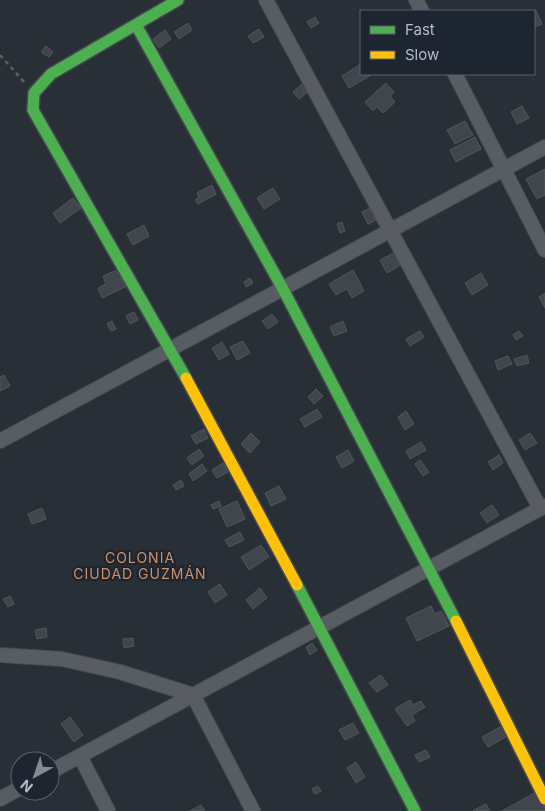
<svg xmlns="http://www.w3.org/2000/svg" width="545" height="811" font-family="Inter,sans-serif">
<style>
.building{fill:#41464c;stroke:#51565d}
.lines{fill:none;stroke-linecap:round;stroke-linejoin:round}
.street-casing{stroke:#474b51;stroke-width:16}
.fast-casing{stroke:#474b51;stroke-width:14}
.slow-casing{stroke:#474b51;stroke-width:14}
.path{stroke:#5c6167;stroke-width:2.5;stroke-dasharray:4 4;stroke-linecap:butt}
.street{stroke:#585d63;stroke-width:14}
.fast{stroke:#4caf50;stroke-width:11}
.slow{stroke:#ffc107;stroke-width:11}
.labels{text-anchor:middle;stroke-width:4.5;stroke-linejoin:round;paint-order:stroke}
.neighbourhood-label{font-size:14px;letter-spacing:1px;fill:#cf9065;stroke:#1d2530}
</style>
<rect width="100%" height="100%" fill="#292f36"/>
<g class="building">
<polygon points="536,11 542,24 534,27 534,12"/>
<polygon points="315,17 319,23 311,28 307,22"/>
<polygon points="188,23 192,30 179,39 174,32"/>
<polygon points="259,29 264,37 253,43 248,36"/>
<polygon points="165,30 171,39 159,48 153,39"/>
<polygon points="46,46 53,52 49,57 41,52"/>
<polygon points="361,64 361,74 373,74 349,88 342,76"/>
<polygon points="303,83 309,91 299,99 293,92"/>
<polygon points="386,83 394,92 390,96 395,102 383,113 377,107 373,111 365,102"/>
<polygon points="522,106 529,118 517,124 511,112"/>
<polygon points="465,121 473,135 455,144 447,130"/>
<polygon points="475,137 481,149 456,162 450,150"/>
<polygon points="545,169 545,195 537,199 526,179"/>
<polygon points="212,185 216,194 198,204 195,200 199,197 197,193"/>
<polygon points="273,188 280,199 264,209 257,198"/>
<polygon points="73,198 81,208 60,223 53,213"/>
<polygon points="372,207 378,219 368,224 362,212"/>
<polygon points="342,222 345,231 340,233 337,224"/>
<polygon points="144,225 149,236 133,245 127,234"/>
<polygon points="394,253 401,265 387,273 380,260"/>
<polygon points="117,270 125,287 102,298 98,288 106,284 103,276"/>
<polygon points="353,270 364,291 352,298 347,289 336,295 329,284"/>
<polygon points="481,273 488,285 472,295 465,283"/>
<polygon points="250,278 253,283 246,287 244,282"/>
<polygon points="545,293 545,308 539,297"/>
<polygon points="134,312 138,320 130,324 126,316"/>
<polygon points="272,314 278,322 268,329 262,321"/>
<polygon points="112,321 116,329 111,331 107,324"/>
<polygon points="343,321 347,331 334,336 330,327"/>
<polygon points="420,331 424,337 410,346 406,339"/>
<polygon points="519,331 523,336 516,340 513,335"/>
<polygon points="243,341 250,353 237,360 230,347"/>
<polygon points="222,342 229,354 219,360 212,348"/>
<polygon points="527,355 529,363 517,366 514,359"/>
<polygon points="508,356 512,364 498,370 495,361"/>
<polygon points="4,375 10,386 0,391 0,377"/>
<polygon points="316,389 323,396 314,404 308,397"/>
<polygon points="317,409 322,417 305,427 300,419"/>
<polygon points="406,411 414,424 405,430 398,417"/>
<polygon points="204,429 208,438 196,444 191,436"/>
<polygon points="251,433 260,442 250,453 241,444"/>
<polygon points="530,433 537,443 525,450 519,440"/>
<polygon points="421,442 426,450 410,459 406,451"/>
<polygon points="199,449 204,456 192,465 187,458"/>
<polygon points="348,450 354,461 342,468 336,457"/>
<polygon points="499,455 503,463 493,470 488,462"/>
<polygon points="420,460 429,472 423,476 415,464"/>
<polygon points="223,463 228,472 217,478 212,470"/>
<polygon points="202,464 207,471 193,481 189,474"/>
<polygon points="181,480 184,486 176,490 173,485"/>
<polygon points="279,486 286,499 271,506 265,493"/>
<polygon points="219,501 221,506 213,509 211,505"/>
<polygon points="237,501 245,519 227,527 219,509"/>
<polygon points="492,505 499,515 487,523 480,513"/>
<polygon points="42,508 46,519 32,524 28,514"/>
<polygon points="240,532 244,540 229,547 225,540"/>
<polygon points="261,545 269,557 249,570 241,557"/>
<polygon points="220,584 227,595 215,603 208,592"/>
<polygon points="260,588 267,598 253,609 246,600"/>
<polygon points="10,596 14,604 8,607 3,599"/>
<polygon points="431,606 435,614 441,611 449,626 417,641 406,618"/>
<polygon points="46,628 47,637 37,639 35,630"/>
<polygon points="133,638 134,646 124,648 123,639"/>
<polygon points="312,643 317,650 310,655 306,647"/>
<polygon points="381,675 388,685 377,692 369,683"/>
<polygon points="410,700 413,705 421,701 425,707 412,715 415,721 407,726 395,709"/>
<polygon points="70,717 83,735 74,742 61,724"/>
<polygon points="353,723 359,733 345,740 339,730"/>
<polygon points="504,725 509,735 488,747 482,737"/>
<polygon points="426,750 430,757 419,762 415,755"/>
<polygon points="356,762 365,777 356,783 347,768"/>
<polygon points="318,786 321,791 315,794 312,789"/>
<polygon points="538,791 545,803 545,811 502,811"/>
<polygon points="486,804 490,811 473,811"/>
<polygon points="201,805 205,811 190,811"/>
</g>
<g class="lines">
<g class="street-casing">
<g id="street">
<polyline points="266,0 540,508"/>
<polyline points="416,0 422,11"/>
<polyline points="455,74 545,250"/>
<polyline points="0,441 545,147"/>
<polyline points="0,655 62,659 120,672 193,695 253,811"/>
<polyline points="80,756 108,811"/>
<polyline points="50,772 545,506"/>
<polyline points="0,799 20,788"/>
</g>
</g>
<g class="fast-casing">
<g id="fast">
<polyline points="178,0 51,74 34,93 33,110 186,378"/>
<polyline points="136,25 283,289 456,621"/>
<polyline points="297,585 415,811"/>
</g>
</g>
<g class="slow-casing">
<g id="slow">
<polyline points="186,378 297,585"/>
<polyline points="456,621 545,799"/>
</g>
</g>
<polyline class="path" points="0,55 24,82"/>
<use href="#street" class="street"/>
<use href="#fast" class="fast"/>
<use href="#slow" class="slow"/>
</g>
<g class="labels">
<g class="neighbourhood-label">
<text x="140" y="563">COLONIA<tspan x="140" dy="16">CIUDAD GUZMÁN</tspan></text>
</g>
</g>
<rect x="360" y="10" width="175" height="65" fill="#1d2530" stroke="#59616c"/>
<rect x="370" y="26" width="25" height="8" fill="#4caf50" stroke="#59616c"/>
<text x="405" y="35" font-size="15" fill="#b3bbc7">Fast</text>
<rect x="370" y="51" width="25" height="8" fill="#ffc107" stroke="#59616c"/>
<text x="405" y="60" font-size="15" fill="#b3bbc7">Slow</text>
<g transform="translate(35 776) rotate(220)"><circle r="24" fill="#1d2530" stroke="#59616c"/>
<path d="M0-4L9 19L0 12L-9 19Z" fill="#838a94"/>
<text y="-8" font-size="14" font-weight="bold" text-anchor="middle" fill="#b3bbc7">N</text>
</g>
</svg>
